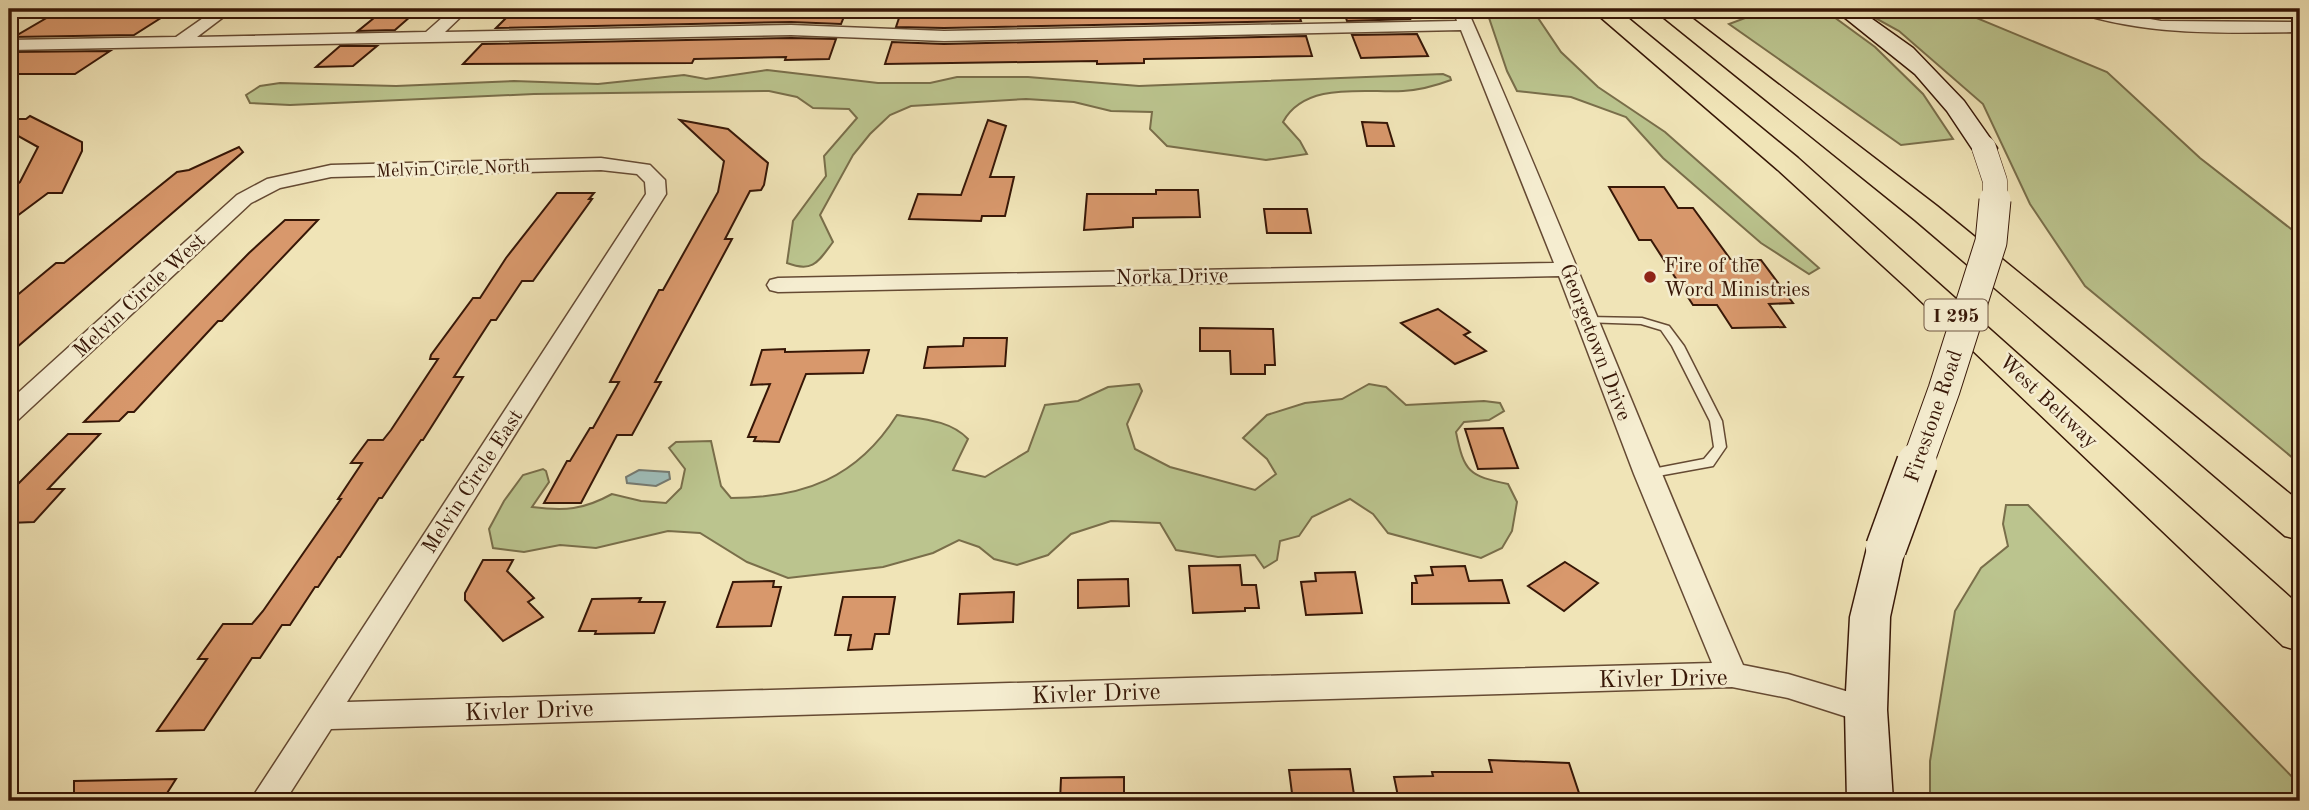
<svg xmlns="http://www.w3.org/2000/svg" width="2309" height="810" font-family="'Old Standard TT',serif">
<style>
.green{fill:#bbc48e;stroke:#796e4a;stroke-width:2}
.water{fill:#9ebcb8;stroke:#757a71;stroke-width:2}
.building{fill:#d8986c;stroke:#371707;stroke-width:2}
.lines{fill:none;stroke-linecap:round;stroke-linejoin:round}
.lane-casing{stroke:#654a33;stroke-width:3}
.street-casing{stroke:#654a33;stroke-width:3}
.secondary-casing{stroke:#371707;stroke-width:3}
.highway-casing{stroke:#371707;stroke-width:3}
.lane{fill:#f5edd0;fill-rule:evenodd}
.street{fill:#f5edd0;fill-rule:evenodd}
.secondary{fill:#f5edd0;fill-rule:evenodd}
.highway{fill:#f0e4b7;fill-rule:evenodd}
.secondary-bridge-far2-casing{stroke:#371707;stroke-width:25;stroke-linecap:butt}
.secondary-bridge-far1-casing{stroke:#371707;stroke-width:33;stroke-linecap:butt}
.secondary-bridge-casing{stroke:#371707;stroke-width:43;stroke-linecap:butt}
.secondary-bridge-far2{stroke:#f5edd0;stroke-width:24}
.secondary-bridge-far1{stroke:#f5edd0;stroke-width:31}
.secondary-bridge{stroke:#f5edd0;stroke-width:40}
.poi-dot{fill:#8f2418;stroke:#f5edd0;stroke-width:2.5}
.labels{text-anchor:middle;stroke-width:5;stroke-linejoin:round;paint-order:stroke}
.far-street-label{font-size:18px;fill:#371707;stroke:#f5edd0}
.shield{fill:#f5edd0;stroke:#705743;stroke-width:2}
.shield-label{font-size:19px;font-weight:bold;fill:#371707}
.poi-label{font-size:21px;fill:#371707;stroke:#f5edd0;text-anchor:start}
.street-label{font-size:21px;fill:#371707;stroke:#f5edd0}
.near-street-label{font-size:24px;fill:#371707;stroke:#f5edd0}
</style>
<rect width="100%" height="100%" fill="#f0e4b7"/>
<filter id="stains"><feTurbulence type="fractalNoise" baseFrequency=".00286" numOctaves="4"/><feColorMatrix values="0 0 0 0 .2 0 0 0 0 .09 0 0 0 0 .02 0 0 0 .5 -.17"/></filter>
<radialGradient id="worn" r=".72"><stop offset=".6" stop-color="#630" stop-opacity="0"/><stop offset="1" stop-color="#630" stop-opacity=".3"/></radialGradient>
<g class="green">
<polygon points="1486,9 1532,9 1561,52 1598,87 1665,132 1819,268 1809,274 1761,243 1663,158 1626,117 1571,97 1517,91 1507,71"/>
<polygon points="1737,9 1823,9 1875,47 1923,94 1953,139 1901,145 1729,24 1748,17"/>
<polygon points="1859,9 1955,9 2107,72 2200,158 2300,236 2300,464 2085,286 2030,204 1983,104 1899,31"/>
<path d="M767 70 878 83H930L957 77H1028L1139 86 1443 74 1450 77 1451 80C1435 86 1420 90 1403 91 1365 93 1305 81 1283 122L1300 141 1307 154 1266 160 1167 146 1150 129 1152 112 1111 111 1074 102 1026 99 911 106 890 115 870 134 853 155 820 215 833 242C818 262 813 273 787 263L793 221 826 176 824 156 857 118 849 109 813 108 797 97 769 91 534 94 290 105 250 103 246 95 260 86 280 83 396 86 514 81 598 84 684 75 706 79Z"/>
<path d="M1139 384 1142 391 1127 424 1135 449 1170 467 1255 490 1276 474 1267 459 1243 438 1267 415 1305 403 1342 399 1369 384 1386 387 1406 405 1484 401 1500 403 1504 411 1489 420 1464 422 1456 432C1464 472 1469 476 1508 484L1517 502 1512 531 1502 548 1481 558 1388 533 1373 514 1350 499 1312 517 1299 536 1280 541 1277 560 1264 568 1255 555 1218 557 1176 550 1160 523 1111 521 1071 534 1048 555 1017 565 994 559 979 547 959 540 933 553 883 567 788 578 747 562 700 533 668 531 596 548 560 545 524 552 493 548 489 529 504 501 523 475 543 469 546 471 549 482 532 507C565 511 583 510 612 494L641 501 666 503 681 488 685 469 669 448 676 442 711 441 721 486 731 498C804 498 857 478 897 415 922 419 950 420 968 439L953 470 985 477 1028 451 1045 405 1078 401 1108 387Z"/>
<polygon points="2006,505 2028,505 2300,785 2300,801 1930,800 1930,761 1955,611 1981,568 2008,546 2003,524"/>
</g>
<polygon class="water" points="639,470 669,472 670,479 656,486 627,483 626,477"/>
<g class="building">
<polygon points="62,9 175,9 134,35 14,37"/>
<polygon points="385,9 419,9 395,30 358,31"/>
<polygon points="515,9 847,9 841,24 791,22 496,28"/>
<polygon points="902,9 1297,9 1301,21 944,28 896,27"/>
<polygon points="1343,9 1405,9 1410,19 1347,21"/>
<polygon points="1417,34 1428,56 1361,58 1352,35"/>
<polygon points="1306,36 1312,56 1144,59 1144,63 1097,64 1097,61 885,64 892,42 944,44"/>
<polygon points="791,38 836,39 829,59 785,60 786,57 694,59 692,63 463,64 482,44"/>
<polygon points="340,46 377,46 353,66 316,67"/>
<polygon points="110,51 75,74 9,74 9,52"/>
<polygon points="30,116 82,142 82,151 62,193 48,193 9,222 9,190 20,182 38,147 9,131 9,119 26,119"/>
<polygon points="680,120 728,129 768,163 764,185 761,190 750,191 725,239 732,239 655,382 661,382 632,435 617,435 581,503 544,503 567,461 570,461 590,428 593,428 619,382 610,382 659,290 663,290 718,192 724,161"/>
<polygon points="988,120 1006,126 990,177 1014,177 1005,216 982,216 981,221 909,219 918,194 961,195"/>
<polygon points="1362,122 1387,123 1394,146 1367,146"/>
<polygon points="239,147 243,152 9,354 9,302 56,263 64,263 177,172 189,170"/>
<polygon points="1609,187 1664,187 1678,208 1693,208 1731,260 1761,260 1793,303 1769,304 1785,327 1732,328 1717,305 1693,305 1651,240 1639,240"/>
<polygon points="1156,190 1198,190 1200,217 1133,218 1133,227 1084,230 1087,194 1156,194"/>
<polygon points="557,193 594,193 589,199 592,199 533,281 522,281 496,320 491,320 454,377 463,377 423,440 421,440 382,498 379,498 340,557 338,557 318,587 315,587 290,625 282,625 260,658 252,658 204,730 157,731 207,659 198,659 223,624 252,624 263,611 341,499 338,499 362,463 351,463 368,440 383,440 391,430 438,359 430,359 431,355 473,298 480,298 506,258"/>
<polygon points="1264,209 1307,209 1311,233 1267,233"/>
<polygon points="285,220 318,220 222,321 218,321 134,412 128,412 119,421 84,422 249,253"/>
<polygon points="1438,309 1470,332 1464,335 1486,351 1455,364 1401,323"/>
<polygon points="1200,328 1273,329 1275,365 1265,365 1265,374 1231,374 1230,351 1200,351"/>
<polygon points="964,338 1007,338 1005,366 924,368 928,347 963,346"/>
<polygon points="785,349 785,352 869,350 863,373 806,374 779,442 754,441 756,437 748,437 770,384 751,385 762,350"/>
<polygon points="1503,428 1518,468 1478,469 1465,429"/>
<polygon points="68,434 100,434 48,489 64,489 34,522 9,523 9,493"/>
<polygon points="483,560 513,560 507,571 534,598 528,602 543,617 503,641 465,600 465,593"/>
<polygon points="1565,562 1598,583 1564,611 1528,586"/>
<polygon points="1240,565 1242,585 1256,585 1259,608 1245,608 1245,611 1193,613 1189,566"/>
<polygon points="1465,566 1469,581 1502,580 1509,603 1412,604 1412,583 1417,583 1415,576 1433,575 1431,567"/>
<polygon points="1355,572 1362,613 1306,615 1301,582 1316,581 1315,573"/>
<polygon points="1128,579 1129,606 1078,608 1078,580"/>
<polygon points="774,581 773,587 781,587 771,626 717,627 733,582"/>
<polygon points="1014,592 1013,622 958,624 960,594"/>
<polygon points="843,597 895,597 889,634 875,634 872,649 848,650 851,635 835,635"/>
<polygon points="641,598 639,602 665,602 654,633 595,634 596,631 579,631 592,599"/>
<polygon points="1489,760 1569,763 1581,799 1552,799 1553,801 1399,801 1394,777 1433,776 1432,772 1492,772"/>
<polygon points="1350,769 1355,801 1293,801 1289,770"/>
<polygon points="1124,777 1124,801 1060,801 1061,778"/>
<polygon points="176,779 162,801 74,801 74,781"/>
</g>
<g class="lines">
<g class="lane-casing">
<polygon id="lane" points="1587,317 1642,318 1669,326 1684,346 1722,421 1726,447 1713,466 1647,478 1642,477 1640,474 1642,471 1704,459 1714,447 1710,421 1672,346 1661,330 1641,324 1583,322 1581,320"/>
</g>
<g class="street-casing">
<g id="street">
<polygon points="9,9 21,9 9,16"/>
<path d="M216 9H234L197 37 426 32 452 9H469L445 32 791 25 944 31 1457 21 1453 9H1467C1563 226 1648 447 1743 665L1788 674 1866 697 1877 701 1882 710 1877 719 1866 723 1788 698 1732 687 331 729 285 801H250L646 194 645 182 637 174 601 170 331 177 280 188 251 203 18 420 9 422V401L237 195 267 179 331 165 601 158 650 165 665 180 666 194 347 702 1712 663 1634 474 1559 276 778 292 770 290 767 285 770 280 778 278 1554 263 1461 30 944 41 791 35 9 50V40L176 37Z"/>
<path d="M2072 9H2095L2161 21 2300 22V32C2223 33 2149 36 2075 12Z"/>
</g>
</g>
<g class="secondary-casing">
<g id="secondary">
<polygon points="1834,9 1858,9 1913,48 1964,101 1997,148 1993,153 1984,156 1975,153 1947,111 1915,74"/>
<polygon points="1886,534 1899,538 1905,548 1890,617 1887,710 1893,801 1847,801 1845,710 1850,617 1867,548 1873,538"/>
</g>
</g>
<g class="highway-casing">
<g id="highway">
<polygon points="1591,9 1617,9 1798,158 2300,606 2300,651 2283,646 1906,287 1778,170"/>
<polygon points="1653,9 1680,9 1937,206 2300,502 2300,540 2285,536 1915,220"/>
</g>
</g>
<use href="#lane" class="lane"/>
<use href="#street" class="street"/>
<use href="#secondary" class="secondary"/>
<use href="#highway" class="highway"/>
<g class="secondary-bridge-far2-casing">
<polyline id="secondary-bridge-far2" points="1984,148 1995,181 1995,201"/>
</g>
<g class="secondary-bridge-far1-casing">
<polyline id="secondary-bridge-far1" points="1917,465 1944,390 1991,242 1995,200"/>
</g>
<g class="secondary-bridge-casing">
<polyline id="secondary-bridge" points="1886,548 1917,463"/>
</g>
<use href="#secondary-bridge-far2" class="secondary-bridge-far2"/>
<use href="#secondary-bridge-far1" class="secondary-bridge-far1"/>
<use href="#secondary-bridge" class="secondary-bridge"/>
</g>
<circle class="poi-dot" cx="1650" cy="277" r="7"/>
<g class="labels">
<g class="far-street-label">
<text transform="translate(453 168) rotate(-2)" y="6">Melvin Circle North</text>
</g>
<rect class="shield" x="1924.5" y="299.5" width="63" height="31" rx="5"/>
<g class="shield-label">
<text x="1956" y="322">I 295</text>
</g>
<g class="poi-label">
<text x="1664" y="272">Fire of the<tspan x="1664" dy="24">Word Ministries</tspan></text>
</g>
<g class="street-label">
<text transform="translate(1172 276) rotate(-1)" y="7">Norka Drive</text>
<text transform="translate(139 295) rotate(-43)" y="7">Melvin Circle West</text>
<text transform="translate(1596 342) rotate(69)" y="7">Georgetown Drive</text>
<text transform="translate(2049 401) rotate(43)" y="7">West Beltway</text>
<text transform="translate(1933 416) rotate(-71)" y="7">Firestone Road</text>
<text transform="translate(472 481) rotate(-57)" y="7">Melvin Circle East</text>
</g>
<g class="near-street-label">
<text transform="translate(1663 678) rotate(-1)" y="8">Kivler Drive</text>
<text transform="translate(1096 693) rotate(-2)" y="8">Kivler Drive</text>
<text transform="translate(529 710) rotate(-2)" y="8">Kivler Drive</text>
</g>
</g>
<rect width="2309" height="810" fill="none" stroke="#f0e4b7" stroke-width="35"/>
<rect x="10" y="10" width="2288" height="789" fill="none" stroke="#371707" stroke-width="3.5"/>
<rect x="18" y="18" width="2274" height="775" fill="none" stroke="#371707" stroke-width="2"/>
<rect width="100%" height="100%" filter="url(#stains)"/>
<rect width="100%" height="100%" fill="url(#worn)"/>
</svg>
